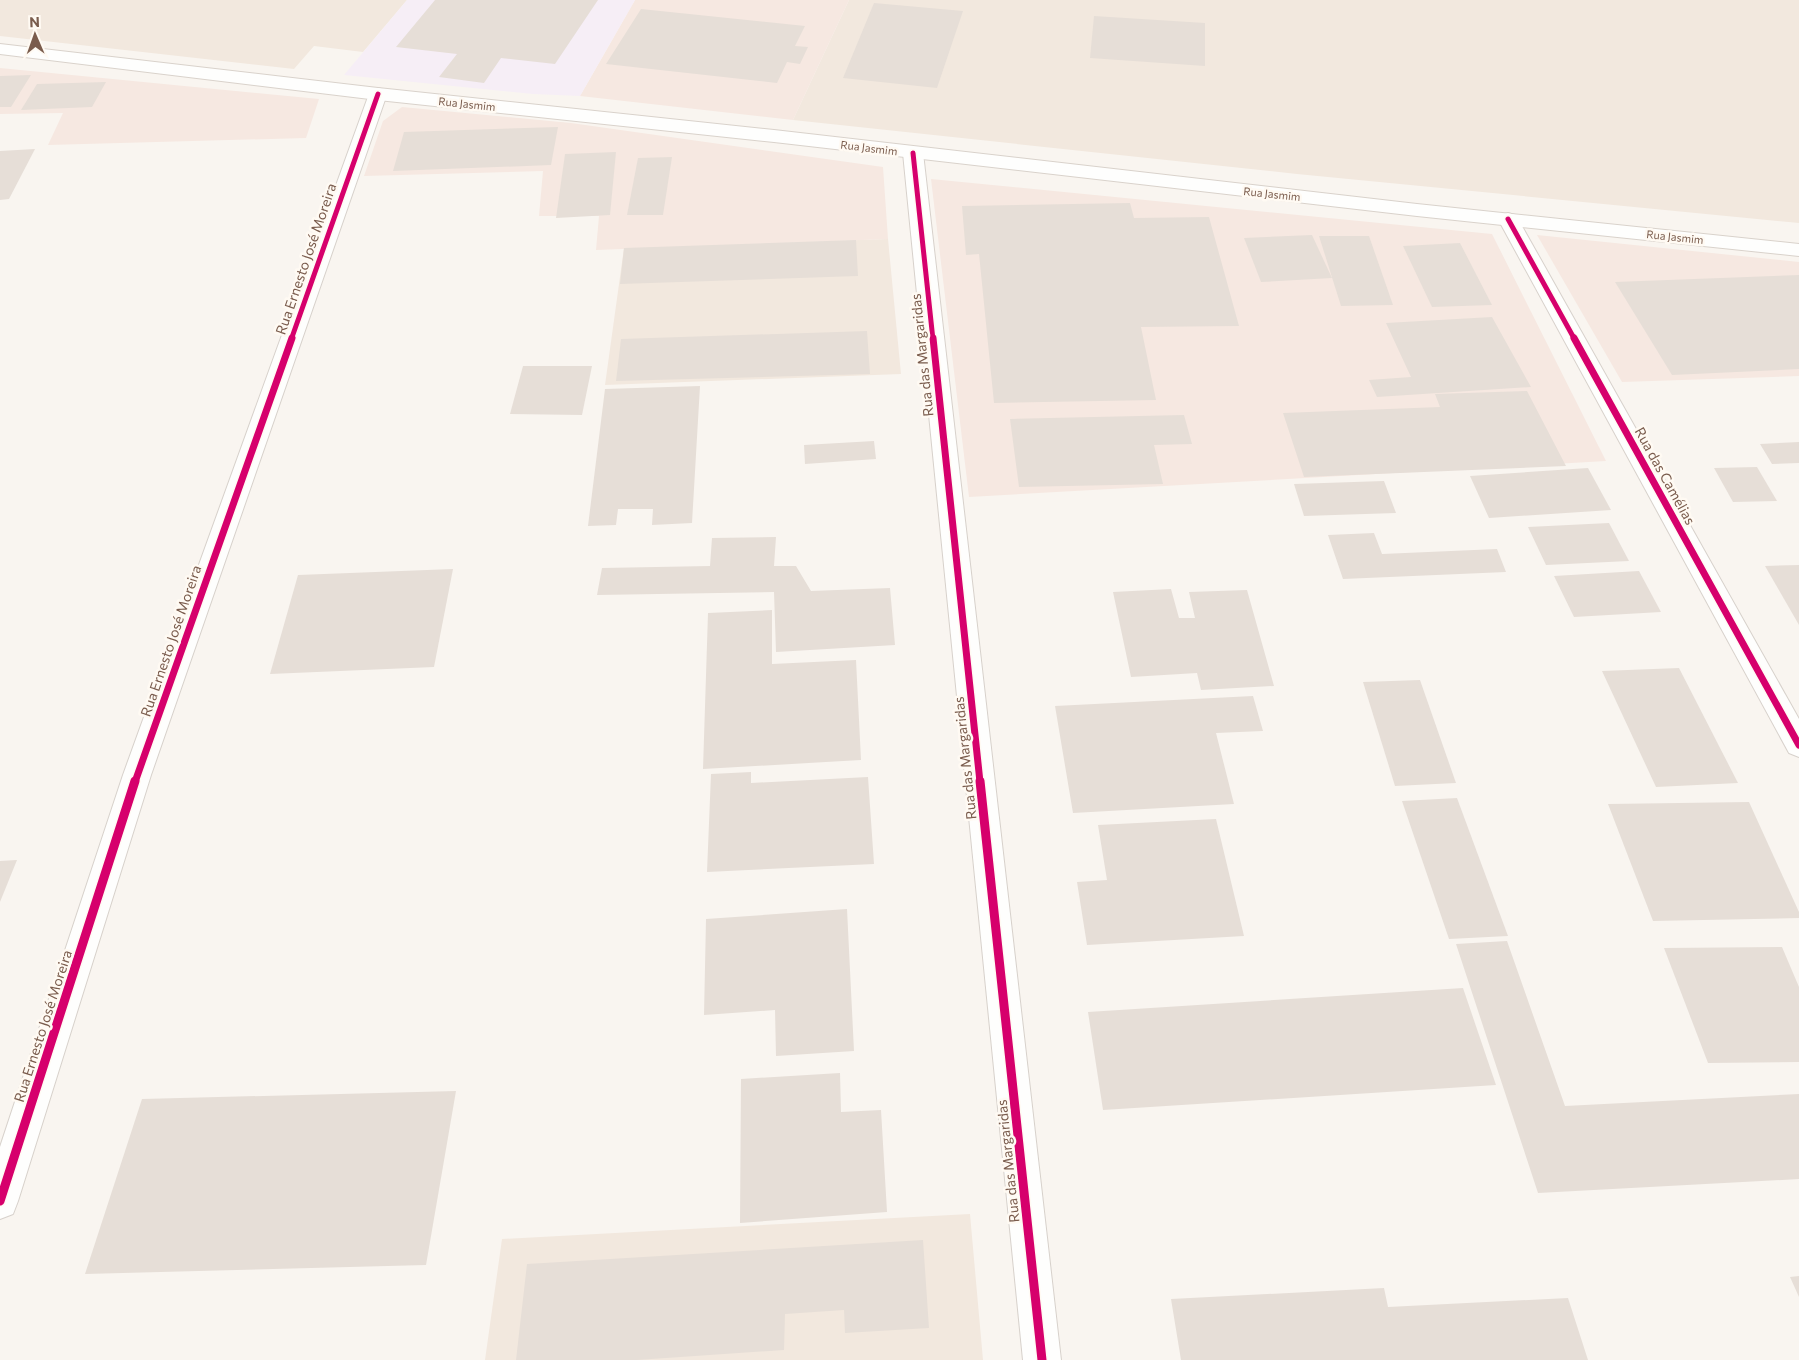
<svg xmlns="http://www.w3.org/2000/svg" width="1799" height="1360" font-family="Commissioner,sans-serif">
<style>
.residential{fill:#f2e8de}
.commercial{fill:#f6e8e1}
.education{fill:#f6eef6}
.building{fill:#e6ded7}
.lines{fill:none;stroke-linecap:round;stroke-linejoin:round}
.minor-casing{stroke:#d7d1cb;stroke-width:2}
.secondary-casing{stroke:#d9d2cb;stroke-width:2}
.minor{fill:#fefefd;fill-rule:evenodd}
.secondary{fill:#fefefd;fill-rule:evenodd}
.cycleway-far2-casing{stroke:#fffaf3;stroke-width:8}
.cycleway-far1-casing{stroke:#fffaf3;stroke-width:10}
.cycleway-casing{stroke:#fffaf3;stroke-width:12}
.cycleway-far2{stroke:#d6006c;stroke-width:5}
.cycleway-far1{stroke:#d6006c;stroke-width:7}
.cycleway{stroke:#d6006c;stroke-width:9}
.labels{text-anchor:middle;stroke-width:5;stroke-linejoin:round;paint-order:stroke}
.far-street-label{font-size:11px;fill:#7a5c4d;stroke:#fffaf3}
.street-label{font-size:14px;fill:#7a5c4d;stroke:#fffaf3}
</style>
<rect width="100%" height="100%" fill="#f9f5f0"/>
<g class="residential">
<polygon points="0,0 407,0 363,52 314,46 294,69 0,36"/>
<polygon points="849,0 1799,0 1799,223 1297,174 793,120"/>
<polygon points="888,239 901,374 605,385 624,248"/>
<polygon points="970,1214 983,1360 485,1360 502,1239"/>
</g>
<g class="commercial">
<polygon points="635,0 849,0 793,120 580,96"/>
<polygon points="0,68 319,99 306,138 48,145 63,113 0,114"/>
<polygon points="402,107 571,123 883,167 888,239 596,250 599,216 539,216 543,171 364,176 383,121"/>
<polygon points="931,179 1492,234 1606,461 969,497"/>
<polygon points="1537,235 1799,262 1799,376 1622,382"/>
</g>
<polygon class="education" points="407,0 635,0 580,96 533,94 344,75"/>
<g class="building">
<polygon points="435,0 598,0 555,64 501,58 484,83 439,77 457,54 396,47"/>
<polygon points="874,3 963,11 937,88 843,78"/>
<polygon points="641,9 805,26 795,46 808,47 800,64 787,62 777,83 606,64"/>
<polygon points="1094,16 1205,23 1205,66 1090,58"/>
<polygon points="31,75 11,107 0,107 0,76"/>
<polygon points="106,82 92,107 21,110 37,84"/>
<polygon points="558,127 551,165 393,171 404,132"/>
<polygon points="35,149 9,199 0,200 0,151"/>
<polygon points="616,152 610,215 556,218 565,154"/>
<polygon points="672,157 663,215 627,215 638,158"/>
<polygon points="1130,203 1134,218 1209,217 1239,326 1141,327 1156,400 994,403 979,254 966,255 962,206"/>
<polygon points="1312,235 1332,278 1261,282 1244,238"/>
<polygon points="1319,236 1369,236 1393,305 1341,306"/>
<polygon points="856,240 858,276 620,284 624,248"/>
<polygon points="1460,243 1492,305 1432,307 1403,246"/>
<polygon points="1799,275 1799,369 1672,375 1615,282"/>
<polygon points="1492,317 1531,387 1377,397 1369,380 1411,377 1386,323"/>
<polygon points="867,331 870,374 616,381 621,339"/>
<polygon points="523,366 592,366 582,415 510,414"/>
<polygon points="700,386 692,523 652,525 653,509 618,509 616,525 588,526 605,389"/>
<polygon points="1527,391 1566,466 1304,477 1283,413 1440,407 1435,394"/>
<polygon points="1184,415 1192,444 1154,445 1163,484 1019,487 1010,419"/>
<polygon points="874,441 876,459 805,464 804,445"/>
<polygon points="1799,442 1799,463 1772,464 1760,444"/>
<polygon points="1757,467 1777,501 1733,502 1714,468"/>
<polygon points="1588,468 1611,510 1489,518 1470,476"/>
<polygon points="1384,481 1396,513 1304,516 1294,484"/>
<polygon points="1609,523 1629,561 1546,565 1528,527"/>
<polygon points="1374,533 1382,554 1497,549 1506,572 1343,579 1328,535"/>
<polygon points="776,537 774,566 796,566 811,591 890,588 895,645 776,652 774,592 597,595 602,568 710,566 712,538"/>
<polygon points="1799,565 1799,625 1765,566"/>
<polygon points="453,569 434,667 270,674 298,575"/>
<polygon points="1639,571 1661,612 1574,617 1554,576"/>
<polygon points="1171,589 1179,618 1195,618 1189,592 1247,590 1274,686 1201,690 1197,673 1131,677 1113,592"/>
<polygon points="772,610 772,664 856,660 861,760 703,769 708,613"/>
<polygon points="1679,668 1738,783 1656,787 1602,671"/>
<polygon points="1420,680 1456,783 1395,786 1363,682"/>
<polygon points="1253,696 1263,731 1216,733 1234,804 1073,813 1055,706"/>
<polygon points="751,772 751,783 868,777 874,864 707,872 711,774"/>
<polygon points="1457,798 1508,936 1449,939 1402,801"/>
<polygon points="1749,802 1799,912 1799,918 1653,921 1608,804"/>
<polygon points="1216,819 1244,936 1087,945 1077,882 1107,880 1098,825"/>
<polygon points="17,860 0,902 0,861"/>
<polygon points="847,909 854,1051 776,1056 775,1010 704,1015 706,919"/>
<polygon points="1507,941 1565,1106 1799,1094 1799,1179 1538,1193 1456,944"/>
<polygon points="1782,947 1799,987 1799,1062 1708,1063 1664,948"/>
<polygon points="1463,988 1496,1085 1103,1110 1088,1012"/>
<polygon points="840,1073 841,1112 881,1110 887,1212 740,1223 741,1079"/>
<polygon points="456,1091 426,1265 85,1274 142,1099"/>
<polygon points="923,1240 929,1328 845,1333 844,1310 785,1314 784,1350 637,1360 516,1360 527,1264"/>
<polygon points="1799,1276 1799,1297 1790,1277"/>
<polygon points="1384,1288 1388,1307 1568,1298 1588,1360 1181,1360 1171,1299"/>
</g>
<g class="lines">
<g class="minor-casing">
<g id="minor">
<polygon points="378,88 385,90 387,94 151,775 18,1201 13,1214 0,1219 0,1147 123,775 369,94 371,90"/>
<polygon points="913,147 920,149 923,153 1061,1360 1023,1360 903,153 906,149"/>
<polygon points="1508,213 1515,215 1518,219 1799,719 1799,757 1789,753 1498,219 1501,215"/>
</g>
</g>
<g class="secondary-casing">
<polygon id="secondary" points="0,44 378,88 774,130 1417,204 1799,244 1799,256 1417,216 774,142 378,100 0,54"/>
</g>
<use href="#minor" class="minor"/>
<use href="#secondary" class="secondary"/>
<g class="cycleway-far2-casing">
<g id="cycleway-far2">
<polyline points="913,153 933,340"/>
<polyline points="1508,219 1575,340"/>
<polyline points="291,340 378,94"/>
</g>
</g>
<g class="cycleway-far1-casing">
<g id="cycleway-far1">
<polyline points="933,338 980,782"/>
<polyline points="1574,338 1799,745"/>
<polyline points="135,782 292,338"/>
</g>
</g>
<g class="cycleway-casing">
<g id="cycleway">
<polyline points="980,781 1042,1360"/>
<polyline points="0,1201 135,781"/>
</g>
</g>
<use href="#cycleway-far2" class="cycleway-far2"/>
<use href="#cycleway-far1" class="cycleway-far1"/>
<use href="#cycleway" class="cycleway"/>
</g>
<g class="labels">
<g class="far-street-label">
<text transform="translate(467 104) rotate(6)" y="4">Rua Jasmim</text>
<text transform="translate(869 148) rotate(7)" y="4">Rua Jasmim</text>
<text transform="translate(1272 194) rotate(6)" y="4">Rua Jasmim</text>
<text transform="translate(1675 237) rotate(6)" y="4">Rua Jasmim</text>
</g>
<g class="street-label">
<text transform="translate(306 259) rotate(-71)" y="5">Rua Ernesto José Moreira</text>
<text transform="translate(922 355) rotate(-96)" y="5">Rua das Margaridas</text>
<text transform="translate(1665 476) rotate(61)" y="5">Rua das Camélias</text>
<text transform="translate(171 641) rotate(-71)" y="5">Rua Ernesto José Moreira</text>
<text transform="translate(965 758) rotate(-96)" y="5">Rua das Margaridas</text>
<text transform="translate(43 1026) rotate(-72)" y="5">Rua Ernesto José Moreira</text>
<text transform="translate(1008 1161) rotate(-96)" y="5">Rua das Margaridas</text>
</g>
</g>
<g transform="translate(35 35) rotate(358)" stroke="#fffaf3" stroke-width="4" paint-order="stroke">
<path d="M0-4L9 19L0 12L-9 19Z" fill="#7a5c4d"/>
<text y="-8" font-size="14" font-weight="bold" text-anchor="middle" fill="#7a5c4d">N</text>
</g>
</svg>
